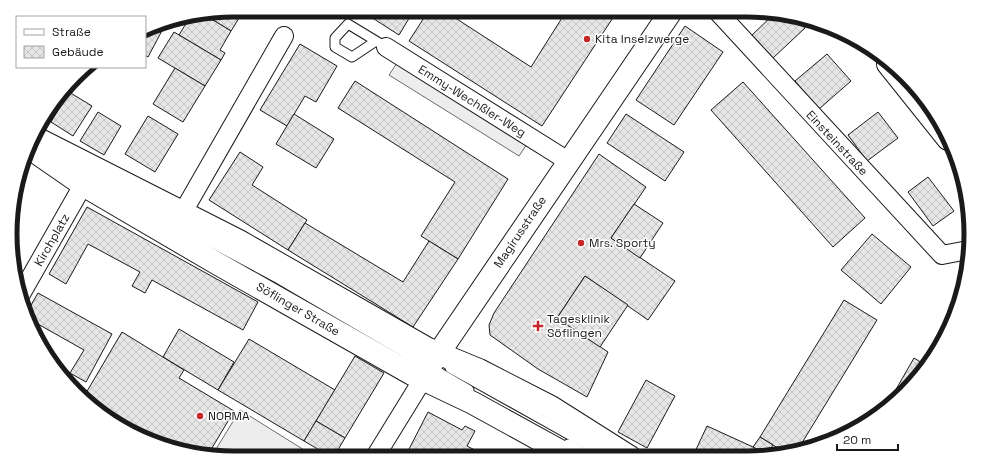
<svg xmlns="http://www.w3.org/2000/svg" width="981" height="468" font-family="'Space Grotesk',sans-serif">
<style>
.built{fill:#ededed;stroke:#6a6a6a}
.building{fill:url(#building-cross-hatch);stroke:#1a1a1a}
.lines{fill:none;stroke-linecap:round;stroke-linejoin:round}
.lane-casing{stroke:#1a1a1a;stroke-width:11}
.street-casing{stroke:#1a1a1a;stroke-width:20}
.secondary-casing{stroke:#1a1a1a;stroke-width:24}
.lane{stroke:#fff;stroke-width:9}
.street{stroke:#fff;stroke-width:18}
.secondary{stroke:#fff;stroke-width:22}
.poi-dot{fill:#c62828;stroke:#fff;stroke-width:1.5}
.labels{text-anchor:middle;stroke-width:3;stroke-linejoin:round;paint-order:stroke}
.poi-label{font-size:12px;fill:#1a1a1a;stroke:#fff;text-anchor:start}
.street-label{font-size:12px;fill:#1a1a1a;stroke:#fff}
.rim{fill:none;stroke:#1a1a1a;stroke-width:5}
</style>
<defs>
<pattern id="building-cross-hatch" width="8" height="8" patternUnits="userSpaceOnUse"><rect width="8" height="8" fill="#e6e6e6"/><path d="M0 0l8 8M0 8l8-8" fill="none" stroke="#c5c5c5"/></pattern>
</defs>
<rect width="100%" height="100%" fill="#fff"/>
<g class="built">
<polygon points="399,60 529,141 519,156 389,75"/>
<polygon points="240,410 317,458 234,458 213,454"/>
</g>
<g class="building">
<polygon points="234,10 244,10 231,31 205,15"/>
<polygon points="360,10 414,10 399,35"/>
<polygon points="429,10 443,10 531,67 567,10 618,10 542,126 409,41"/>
<polygon points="744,10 747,10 757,12 751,17"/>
<polygon points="205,15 231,31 220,50 225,53 221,60 179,35 190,17"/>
<polygon points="773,15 798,20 805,28 773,58 752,35"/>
<polygon points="160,23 165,25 148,57 145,55 145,31"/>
<polygon points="685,26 723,52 674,125 636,100"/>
<polygon points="174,32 221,60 205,86 158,58"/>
<polygon points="300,44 337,66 316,102 305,96 287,126 260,110"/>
<polygon points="827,54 851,81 819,109 795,81"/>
<polygon points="175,68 205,86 183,122 153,104"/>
<polygon points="355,81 508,179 458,259 421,236 455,182 338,108"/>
<polygon points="743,82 865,218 833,247 711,110"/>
<polygon points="69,92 92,106 73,136 51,122"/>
<polygon points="64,93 49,116 46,114 48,110"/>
<polygon points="98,112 121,126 104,155 80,141"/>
<polygon points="878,112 898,138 867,161 848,135"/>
<polygon points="294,114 334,139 316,168 276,144"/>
<polygon points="626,114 684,152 665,181 607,143"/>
<polygon points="148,116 178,134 155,172 125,154"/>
<polygon points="240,152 263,167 252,185 307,220 288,250 209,200"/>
<polygon points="599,154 646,187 611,238 675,281 648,320 585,276 557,318 608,352 587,397 538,369 490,335 489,325 494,313"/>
<polygon points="928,177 954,211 933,226 908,192"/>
<polygon points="634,204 663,223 640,258 611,238"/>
<polygon points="87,207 258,302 243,330 152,280 145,293 132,286 140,272 88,244 66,284 49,274"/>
<polygon points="305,223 403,282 429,241 458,259 413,327 288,250"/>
<polygon points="872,234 911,267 881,304 841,270"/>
<polygon points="585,276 628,305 600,347 557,318"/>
<polygon points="38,293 112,334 86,382 70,373 84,350 29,319 27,312"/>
<polygon points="844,300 877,320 797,451 786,453 760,437"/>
<polygon points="179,329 234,362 218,390 163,357"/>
<polygon points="122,332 184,370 179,378 234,411 209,453 151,441 86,402 83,398"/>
<polygon points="249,339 335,390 304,441 218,390"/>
<polygon points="355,356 384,373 345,438 316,421"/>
<polygon points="914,358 927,366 925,371 883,412"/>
<polygon points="646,380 675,396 647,448 618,432"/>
<polygon points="428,412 462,430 465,426 475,431 467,446 488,457 460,457 448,451 445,457 405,457"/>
<polygon points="316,421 345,438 333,458 304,441"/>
<polygon points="707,426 753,447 771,456 693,456"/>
<polygon points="760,437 773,445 767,454 753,447"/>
</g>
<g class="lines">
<g class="lane-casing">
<g id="lane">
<polyline points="376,41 352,57 335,47 335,38 348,24 386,47"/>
<polyline points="106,186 279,279 469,390"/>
<polyline points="450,368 609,457"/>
<polyline points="568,444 591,457"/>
</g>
</g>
<g class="street-casing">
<g id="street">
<polyline points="716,10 942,255 968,250"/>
<polyline points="386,47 568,161"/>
<polyline points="183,212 284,36"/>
<polyline points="21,294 83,185"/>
<polyline points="375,457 423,379"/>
</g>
</g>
<g class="secondary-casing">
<g id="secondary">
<polyline points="888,64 948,139"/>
<polyline points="36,138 239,241 428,349 479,370 551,407 630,457"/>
<polyline points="31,149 83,185 218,264 412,374 473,403 571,457"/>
<polyline points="430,366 672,10"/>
</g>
</g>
<use href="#lane" class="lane"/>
<use href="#street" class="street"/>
<use href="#secondary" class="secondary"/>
</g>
<g class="poi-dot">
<circle cx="587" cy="39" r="4"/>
<circle cx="581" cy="243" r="4"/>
<path d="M536 320h4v4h4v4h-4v4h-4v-4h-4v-4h4z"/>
<circle cx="200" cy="416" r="4"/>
</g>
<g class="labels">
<g class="poi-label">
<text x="595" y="43">Kita Inselzwerge</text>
<text x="589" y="247">Mrs. Sporty</text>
<text x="547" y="323">Tagesklinik<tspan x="547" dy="14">Söflingen</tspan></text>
<text x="208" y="420">NORMA</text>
</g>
<g class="street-label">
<text transform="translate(472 101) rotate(32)" y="4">Emmy-Wechßler-Weg</text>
<text transform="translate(837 143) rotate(47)" y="4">Einsteinstraße</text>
<text transform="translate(520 232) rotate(-56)" y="4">Magirusstraße</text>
<text transform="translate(52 240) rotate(-60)" y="4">Kirchplatz</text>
<text transform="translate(298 309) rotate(30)" y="4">Söflinger Straße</text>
</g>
</g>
<path d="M0 0H981V468H0ZM234 17H747A217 217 0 0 1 964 234V234A217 217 0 0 1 747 451H234A217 217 0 0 1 17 234V234A217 217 0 0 1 234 17Z" fill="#fff" fill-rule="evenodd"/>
<path class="rim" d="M234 17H747A217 217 0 0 1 964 234V234A217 217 0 0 1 747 451H234A217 217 0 0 1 17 234V234A217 217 0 0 1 234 17Z"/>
<rect x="16" y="16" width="130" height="52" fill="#ffffff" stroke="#a3a3a3"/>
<rect x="24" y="29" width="20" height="6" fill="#ffffff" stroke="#a3a3a3"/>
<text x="52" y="36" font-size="12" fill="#1a1a1a">Straße</text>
<rect x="24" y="46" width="20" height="12" fill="url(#building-cross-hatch)" stroke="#a3a3a3"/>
<text x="52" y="56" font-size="12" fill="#1a1a1a">Gebäude</text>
<path d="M837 444v6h61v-6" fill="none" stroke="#1a1a1a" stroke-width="2"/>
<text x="843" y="444" font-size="12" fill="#1a1a1a" stroke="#ffffff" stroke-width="3" paint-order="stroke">20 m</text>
</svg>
